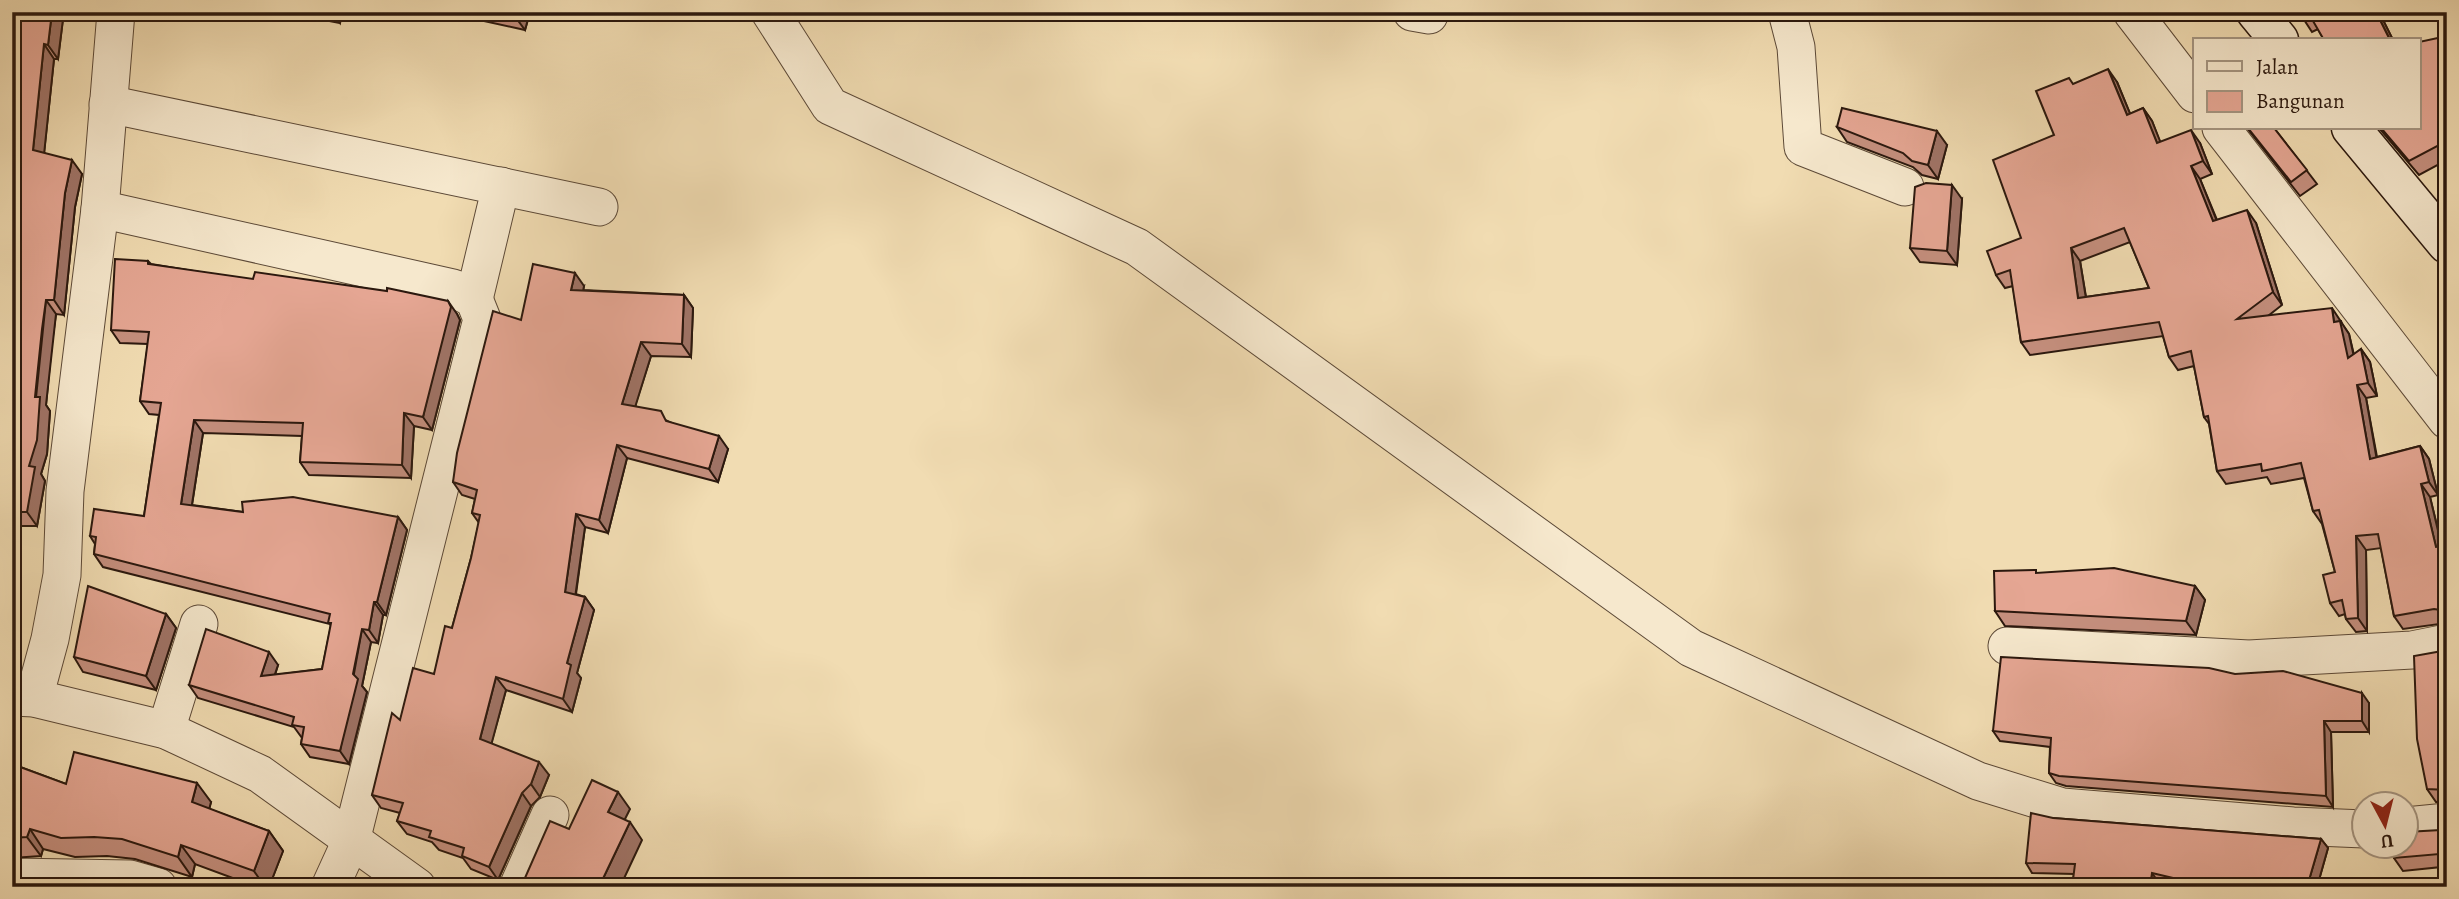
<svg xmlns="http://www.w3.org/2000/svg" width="2459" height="899" font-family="Alegreya,serif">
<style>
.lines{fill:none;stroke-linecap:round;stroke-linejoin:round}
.street-casing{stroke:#5c4937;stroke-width:39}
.secondary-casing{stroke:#2b180e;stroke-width:41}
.street{stroke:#f6e8cd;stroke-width:37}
.secondary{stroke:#f6e8cd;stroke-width:38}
.wall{fill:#c58f7e;stroke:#2b180e;stroke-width:2;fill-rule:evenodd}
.shaded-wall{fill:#a07467;stroke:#2b180e;stroke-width:2}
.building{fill:#e5a693;stroke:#2b180e;stroke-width:2;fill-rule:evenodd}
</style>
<rect width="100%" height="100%" fill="#f1dcb2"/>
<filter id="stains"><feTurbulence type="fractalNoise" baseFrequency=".00286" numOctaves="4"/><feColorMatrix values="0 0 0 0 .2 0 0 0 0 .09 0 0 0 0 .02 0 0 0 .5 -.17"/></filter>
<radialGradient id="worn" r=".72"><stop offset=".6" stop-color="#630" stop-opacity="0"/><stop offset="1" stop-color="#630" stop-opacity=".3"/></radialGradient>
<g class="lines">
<g class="street-casing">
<g id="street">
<polyline points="770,12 830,106 1137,247 1691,648 1978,781 2062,807 2293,826 2364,829"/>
<polyline points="1412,12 1429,15 1429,12"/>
<polyline points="1787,12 1796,47 1803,147 1905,187"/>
<polyline points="2132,12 2195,94"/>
<polyline points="108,104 599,207"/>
<polyline points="2221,128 2447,420"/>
<polyline points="100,209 453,288 474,299 482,319 351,841 330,887"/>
<polyline points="474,299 501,186"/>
<polyline points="2007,646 2249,659 2412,650 2447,643"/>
<polyline points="12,697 34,698 166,730 260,774 417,887"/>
<polyline points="34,698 50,639 62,575 65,491 100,209 116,12"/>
<polyline points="166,730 199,624"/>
<polyline points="2406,826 2447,822"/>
<polyline points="12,877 130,879 158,887"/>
<polyline points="518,887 550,815"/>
</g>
</g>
<g class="secondary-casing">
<g id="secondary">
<polyline points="2256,12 2279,40"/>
<polyline points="2351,128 2447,244"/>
</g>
</g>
<use href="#street" class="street"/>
<use href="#secondary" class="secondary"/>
</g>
<g class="wall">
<polygon points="12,12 60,12 60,14 63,19 58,59 54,59 44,153 82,174 75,207 64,315 56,314 52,343 46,405 50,411 47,454 41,474 45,481 37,526 12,526"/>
<polygon points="283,12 342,12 340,23"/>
<polygon points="443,12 530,12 525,30"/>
<polygon points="1948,12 2025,12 1951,17"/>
<polygon points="2299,12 2379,12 2393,40 2324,40 2318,29 2312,32"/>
<polygon points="2447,36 2447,160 2419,175 2379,128 2419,128"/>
<path d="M2117 82 2130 114 2143 108 2152 121 2160 142 2200 143 2212 174 2200 179 2217 220 2256 223 2282 305 2268 316 2341 321 2342 324 2349 334 2354 355 2361 349 2370 362 2377 396 2366 398 2377 457 2420 446 2429 459 2438 495 2430 497 2442 546 2447 549V623L2403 629 2394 616 2381 548 2366 550 2367 631 2356 632 2346 619 2345 614 2339 616 2330 603 2335 572 2322 524 2313 511 2304 478 2271 484 2267 477 2226 484 2217 471 2209 424 2204 417 2194 366 2178 370 2169 357 2163 336 2030 355 2021 342 2013 286 2005 288 1996 275 2021 238 2054 135 2074 84ZM2130 242 2149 288 2086 297 2080 261Z"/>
<polygon points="1837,127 1947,145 1938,179 1922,175 1913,167 1847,142"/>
<polygon points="2247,128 2274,128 2317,184 2300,196"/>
<polygon points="1962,199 1957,265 1920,262 1910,248"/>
<polygon points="148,261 151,264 457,314 460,320 432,430 414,426 411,478 309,475 300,462 302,436 203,433 192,505 243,512 398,517 407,530 386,615 383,615 378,643 371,642 362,686 367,692 349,764 310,757 301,744 302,738 294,727 198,698 189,685 278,665 275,675 322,669 331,626 330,624 103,567 94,554 95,544 90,536 144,516 159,415 149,414 140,401 148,344 120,343 111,330"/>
<polygon points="584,286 583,290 684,295 693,308 691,357 651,356 635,406 728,449 718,482 627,458 608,533 585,527 576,594 585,597 594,610 577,673 581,678 572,712 506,690 491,744 549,775 540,797 531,806 498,880 471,869 463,858 439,850 432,842 407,834 397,821 400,813 381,808 372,795 400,720 434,674 452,628 471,558 479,523 472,513 475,499 462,495 453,482 521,320"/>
<polygon points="2195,586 2205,600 2196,635 2005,626 1995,611"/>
<polygon points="166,614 176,628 156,690 83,672 74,657"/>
<polygon points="2447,648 2447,802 2436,802 2427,789 2442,651"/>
<polygon points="2235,674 2369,703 2369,732 2331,732 2333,807 2066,786 2056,783 2049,773 2050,747 2000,741 1993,731"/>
<polygon points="12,764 66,784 211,802 209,809 269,831 283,851 269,887 257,887 195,864 192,877 135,859 107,856 75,857 43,849 41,856 12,858"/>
<polygon points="2053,818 2321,839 2328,848 2317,887 2176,887 2159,883 2158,887 2077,887 2073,880 2074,874 2032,873 2026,863"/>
<polygon points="2441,830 2441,867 2403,871 2394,858"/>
</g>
<g class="shaded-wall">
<polygon points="52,12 60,12 60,14 63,19 58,59 48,45"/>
<polygon points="332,12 342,12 340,23"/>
<polygon points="515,12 530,12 525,30 514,15"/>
<polygon points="2376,12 2379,12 2393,40 2390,40"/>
<polygon points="44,44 54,59 43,164 33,150"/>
<polygon points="2108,69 2117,82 2136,128 2127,115"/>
<polygon points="2143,108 2152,121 2166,156 2157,143"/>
<polygon points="2191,130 2200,143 2212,174 2203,161"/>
<polygon points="1937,131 1947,145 1938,179 1928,165"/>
<polygon points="72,160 82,174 75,207 64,315 54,300 65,193"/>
<polygon points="2191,166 2200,179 2222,234 2213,221"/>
<polygon points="1952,185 1962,199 1957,265 1947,251"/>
<polygon points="2247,210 2256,223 2282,305 2273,292"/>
<polygon points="2071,248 2080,261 2088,311 2078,298"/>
<polygon points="575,273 584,286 581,303 571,290"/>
<polygon points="684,295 693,308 691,357 682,344"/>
<polygon points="46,300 56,314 46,405 50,411 47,454 41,474 45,481 37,526 27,512 29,466"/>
<polygon points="448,301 457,314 460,320 432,430 423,417"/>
<polygon points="2332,308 2349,334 2357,371 2348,358 2334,322"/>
<polygon points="641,342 651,356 632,417 622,404"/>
<polygon points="2361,349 2370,362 2377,396 2368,383"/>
<polygon points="2357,385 2366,398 2379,472 2370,459"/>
<polygon points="404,413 414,426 411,478 402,465"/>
<polygon points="194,420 203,433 190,517 181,504"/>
<polygon points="719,436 728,449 718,482 709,469"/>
<polygon points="617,445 627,458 608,533 599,520"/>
<polygon points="2420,446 2429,459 2438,495 2429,482"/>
<polygon points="2421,484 2430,497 2445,560 2436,547"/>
<polygon points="576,514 585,527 574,605 565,592"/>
<polygon points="398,517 407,530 386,615 377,602"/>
<polygon points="2356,536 2366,550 2367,631 2358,618"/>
<polygon points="2195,586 2205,600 2196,635 2186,621"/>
<polygon points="585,597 594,610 577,673 581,678 572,712 563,699 567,663"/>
<polygon points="374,602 383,615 378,643 369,630"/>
<polygon points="166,614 176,628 156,690 146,676"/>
<polygon points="362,629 371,642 362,686 367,692 349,764 340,751"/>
<polygon points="269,652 278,665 270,689 261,676"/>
<polygon points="496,677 506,690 489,753 480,739"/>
<polygon points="2362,693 2369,703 2369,732 2362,721"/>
<polygon points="2324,721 2331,732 2333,807 2326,796"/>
<polygon points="539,762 549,775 540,797 531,784"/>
<polygon points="197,783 211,802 206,822 192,802"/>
<polygon points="618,792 630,809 620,829 608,812"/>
<polygon points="522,793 531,806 498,880 489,867"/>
<polygon points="630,822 642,840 620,887 599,887"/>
<polygon points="30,829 43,849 41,856 27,837"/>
<polygon points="269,831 283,851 269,887 265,887 254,871"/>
<polygon points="2321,839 2328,848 2317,887 2307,887"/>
<polygon points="181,845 195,864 192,877 178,857"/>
<polygon points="2152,873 2159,883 2158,887 2150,887"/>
</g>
<g class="building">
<polygon points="12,12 52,12 48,45 44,44 33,150 72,160 65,193 54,300 46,300 42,329 35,397 40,397 37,440 29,466 35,467 27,512 12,512"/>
<polygon points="500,12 515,12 514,15"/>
<polygon points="2299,12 2376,12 2390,40 2324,40 2309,14 2302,18"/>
<polygon points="2447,36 2447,157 2439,145 2409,161 2381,128 2419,128 2419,42"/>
<path d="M2108 69 2127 115 2143 108 2157 143 2191 130 2203 161 2191 166 2213 221 2247 210 2273 292 2237 319 2332 308 2334 322 2340 321 2348 358 2361 349 2368 383 2357 385 2370 459 2420 446 2429 482 2421 484 2436 547 2445 546 2447 558V611L2434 609 2394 616 2378 534 2356 536 2358 618 2346 619 2342 600 2330 603 2323 575 2335 572 2319 510 2313 511 2301 463 2262 471 2261 464 2217 471 2208 416 2204 417 2191 351 2169 357 2159 322 2021 342 2010 270 1996 275 1987 251 2021 238 1993 160 2054 135 2036 91 2069 78 2073 84ZM2124 228 2149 288 2078 298 2071 248Z"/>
<polygon points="1842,108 1937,131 1928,165 1912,161 1903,153 1837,127"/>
<polygon points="2248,128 2274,128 2307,170 2291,182"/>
<polygon points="1926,183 1952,185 1947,251 1910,248 1915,187"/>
<polygon points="115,259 148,261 148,264 253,279 255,272 387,291 387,288 448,301 451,307 423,417 404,413 402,465 300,462 303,423 194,420 181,504 243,512 242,502 293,497 398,517 377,602 374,602 369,630 362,629 353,674 358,679 340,751 301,744 304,727 292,725 294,717 189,685 206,629 269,652 261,676 322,669 331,623 328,623 330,614 94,554 96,537 90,536 94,509 144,516 161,403 140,401 149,332 111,330"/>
<polygon points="533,264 575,273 571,290 684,295 682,344 641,342 622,404 661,411 666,421 719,436 709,469 617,445 599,520 576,514 565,592 585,597 567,663 571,665 563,699 496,677 480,739 539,762 531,784 522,793 489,867 462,856 464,848 429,837 431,831 397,821 403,803 372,795 392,713 400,720 413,668 434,674 445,626 452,628 471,558 480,515 472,513 477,490 453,482 457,453 493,311 521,320"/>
<polygon points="2114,568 2195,586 2186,621 1995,611 1994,571 2036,570 2036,573"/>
<polygon points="88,586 166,614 146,676 74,657"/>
<polygon points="2447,648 2447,790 2427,789 2417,739 2414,656 2442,651"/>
<polygon points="2001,657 2209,668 2235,674 2283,671 2362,693 2362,721 2324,721 2326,796 2059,776 2049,773 2051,738 1993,731"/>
<polygon points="74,752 197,783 192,802 269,831 254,871 181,845 178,857 122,839 94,837 61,838 30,829 27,837 12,838 12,764 66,784"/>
<polygon points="592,780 618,792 608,812 630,822 599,887 516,887 518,886 525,878 550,821 569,829"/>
<polygon points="2031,813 2053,818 2321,839 2307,887 2211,887 2152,873 2150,887 2116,887 2073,880 2075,864 2026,863"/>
<polygon points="2447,827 2447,887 2443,887 2439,854 2394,858 2393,846 2406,846 2406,832 2441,830"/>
</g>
<rect width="2459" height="899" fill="none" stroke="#f1dcb2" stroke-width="42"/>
<rect x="14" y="14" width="2431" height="871" fill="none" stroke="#2b180e" stroke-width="3.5"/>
<rect x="21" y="21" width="2417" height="857" fill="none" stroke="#2b180e" stroke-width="2"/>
<rect x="2193" y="38" width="228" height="91" fill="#f6e8cd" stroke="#a59581" stroke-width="2"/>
<rect x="2207" y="61" width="35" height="10" fill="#f6e8cd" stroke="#a59581" stroke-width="2"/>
<text x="2256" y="74" font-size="21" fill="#2b180e">Jalan</text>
<rect x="2207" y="91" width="35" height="21" fill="#e5a693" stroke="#a59581" stroke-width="2"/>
<text x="2256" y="108" font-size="21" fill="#2b180e">Bangunan</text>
<g transform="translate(2385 825) rotate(173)"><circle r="33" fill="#f6e8cd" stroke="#a59581" stroke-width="2"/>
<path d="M0-5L12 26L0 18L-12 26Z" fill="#8f2418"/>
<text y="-10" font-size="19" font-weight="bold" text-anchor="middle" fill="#2b180e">U</text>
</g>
<rect width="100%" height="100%" filter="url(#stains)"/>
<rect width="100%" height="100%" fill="url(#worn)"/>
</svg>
